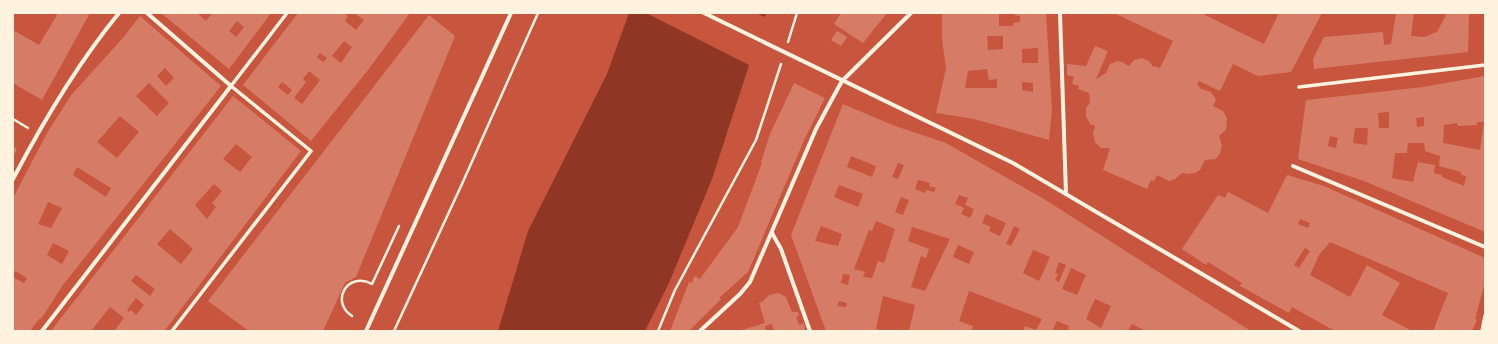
<svg xmlns="http://www.w3.org/2000/svg" width="1498" height="344" font-family="Arial,sans-serif">
<style>
.water{fill:#8f3625}
.pier{fill:#c8553d}
.building{fill:#d67c66;fill-rule:evenodd}
.lines{fill:none;stroke-linecap:round;stroke-linejoin:round}
.path{stroke:#fff3e0;stroke-width:2.5}
.pedestrian{stroke:#fff3e0;stroke-width:3.5}
.minor{stroke:#fff3e0;stroke-width:4}
</style>
<rect width="100%" height="100%" fill="#c8553d"/>
<polygon class="water" points="629,13 766,13 712,179 669,283 645,331 498,331 528,231 607,74"/>
<polygon class="pier" points="646,13 756,13 767,18 751,66"/>
<g class="building">
<polygon points="53,13 90,13 42,100 13,83 13,30 39,45 57,15"/>
<path d="M161 13H197L206 21 212 13H271L229 69ZM237 21 244 27 236 37 229 31Z"/>
<path d="M298 13H347L346 15 348 16 345 21 356 30 364 20 354 13H410L368 70 311 141 243 85ZM344 41 352 47 341 63 332 56ZM320 53 327 58 323 62 317 57ZM309 71 320 80 302 104 294 98 306 82 303 79ZM282 82 292 90 288 95 278 87Z"/>
<polygon points="841,13 887,13 863,43 834,24"/>
<path d="M942 13H999V26H1013V23L1020 22V16L1014 15 1015 13H1046L1052 110 1049 140 974 119 936 113 946 68 942 39ZM987 36H1003V49L988 50ZM1038 48V63H1022V49ZM987 69 989 80 997 79V88H965L968 71ZM1022 82 1033 83V92L1022 90Z"/>
<polygon points="1114,13 1201,13 1264,44 1279,13 1322,13 1291,72 1258,76 1233,64 1220,91 1199,81 1197,85 1200,87 1199,88 1211,92 1216,100 1213,106 1223,111 1227,118 1226,130 1219,136 1222,145 1220,154 1215,159 1205,160 1200,170 1195,173 1188,174 1182,173 1175,179 1169,181 1157,175 1154,181 1151,180 1147,189 1103,170 1110,148 1101,148 1095,142 1093,133 1095,126 1090,124 1086,116 1086,108 1090,103 1089,93 1078,89 1079,86 1072,84 1074,77 1067,75 1067,64 1086,66 1095,46 1108,51 1096,79 1106,73 1110,64 1117,61 1122,62 1129,66 1134,60 1142,58 1149,61 1153,67 1154,66 1160,68 1173,41"/>
<polygon points="1396,13 1414,13 1411,36 1424,37 1437,32 1447,13 1469,13 1468,52 1314,69 1313,59 1324,37 1383,32 1384,45 1391,44"/>
<polygon points="429,15 455,36 356,277 345,283 323,331 249,331 208,301"/>
<path d="M140 16 221 86 63 285 41 319 40 318 30 331H13V277L24 283 27 278 15 271 13 274V198L47 133 72 94 122 39ZM165 68 174 78 166 86 157 76ZM149 83 169 103 157 116 136 96ZM120 116 139 132 117 158 97 142ZM77 167 111 188 106 197 73 175ZM48 202 62 208 51 228 38 224ZM53 243 69 251 62 264 47 255Z"/>
<polygon points="837,31 847,37 841,46 831,40"/>
<path d="M1485 76V232L1364 181 1298 159 1306 100 1423 87ZM1389 112V128H1379L1378 113ZM1424 117V126L1417 127 1416 118ZM1477 122H1484L1480 150 1443 143 1444 125 1457 123 1458 126 1477 125ZM1355 128H1368L1367 145 1353 143ZM1330 136 1338 138 1336 148 1328 146ZM1408 143H1424L1425 151 1440 156 1439 166 1461 172V175L1466 176 1464 186 1442 177V175L1434 173 1435 165 1418 162 1413 182 1392 178 1395 153H1407Z"/>
<polygon points="794,83 825,98 805,138 748,272 719,298 721,299 689,331 670,331 689,282 692,283 694,276 700,279 738,227 762,163 761,162 770,134"/>
<path d="M233 96 301 151 169 325 164 331H114L124 318 110 307 91 331H51ZM236 144 252 157 240 172 223 159ZM214 184 222 191 212 203 216 207 207 219 195 205ZM170 229 193 249 181 264 157 244ZM136 275 155 289 150 296 131 281ZM136 298 144 305 136 315 131 310 129 312 127 310Z"/>
<path d="M843 104 895 126 946 143 1044 199 1251 331H1146L1132 324 1128 331H1071L1068 329 1069 326 1057 321 1052 331H1023L1025 326 1036 330 1042 319 969 291 959 321 973 326 971 331H909L915 305 883 296 876 329 881 331H826L791 235ZM851 156 876 166 872 177 847 167ZM898 163 904 165 898 179 892 177ZM918 180 930 183 929 186 936 188 934 192 926 190 925 193 915 189ZM839 185 863 194 858 207 834 197ZM959 195 968 198 965 205 974 209 970 218 961 214 964 208 955 204ZM901 197 909 200 903 215 895 212ZM986 214 1006 223 1000 236 989 231 991 227 982 223ZM876 221 895 229 884 263 878 261 872 278 863 277 865 272 854 269 869 230 872 231ZM821 226 842 234 838 246 815 241ZM1014 226 1020 229 1011 246 1006 244ZM912 227 950 239 925 291 911 287 921 256 926 258 929 249 908 241ZM958 245 974 252 969 264 953 257ZM1033 250 1050 257 1039 281 1023 273ZM1059 262 1066 265 1059 282 1055 280 1058 274 1055 273ZM1071 268 1086 275 1077 295 1062 289ZM843 274 850 275 848 285 841 283ZM1095 299 1111 306 1101 328 1086 319ZM839 301 847 303 846 307 837 306Z"/>
<polygon points="13,146 17,149 13,157"/>
<path d="M1287 175 1324 186 1485 258V282L1475 319 1477 320 1472 331H1433L1448 293 1330 242 1319 255 1310 275 1350 297 1367 265 1400 283 1382 315 1412 331H1335L1292 307 1289 313 1240 286 1242 283 1208 262 1206 265 1182 249 1218 195 1225 198 1228 192 1268 213ZM1300 219 1310 223 1308 228 1298 224ZM1305 248 1310 251 1299 268 1294 265Z"/>
<polygon points="778,293 786,297 792,312 798,312 799,316 796,317 799,325 804,323 805,331 774,331 772,324 765,326 766,331 739,331 765,323 759,303 763,301 769,295"/>
</g>
<g class="lines">
<g class="path">
<polyline points="788,42 797,13"/>
<polyline points="13,119 28,128"/>
<path d="M352 316C330 302 347 271 372 284L399 226"/>
<polyline points="394,331 462,184 538,13"/>
<polyline points="658,331 675,290 756,140 781,64"/>
</g>
<g class="pedestrian">
<polyline points="1299,87 1485,65"/>
<polyline points="172,331 311,151 231,86 287,13"/>
<polyline points="1482,331 1485,316"/>
</g>
<g class="minor">
<polyline points="704,13 1013,163 1299,331"/>
<polyline points="1060,13 1066,194"/>
<polyline points="1293,166 1485,247"/>
<path d="M13 179C44 120 77 64 119 13"/>
<polyline points="772,233 781,249 810,331"/>
<polyline points="42,331 231,86 147,13"/>
<polyline points="366,331 511,13"/>
<polyline points="700,331 740,294 750,282 816,129 837,90 842,81 911,13"/>
</g>
</g>
<rect width="1498" height="344" fill="none" stroke="#fff3e0" stroke-width="28"/>
</svg>
